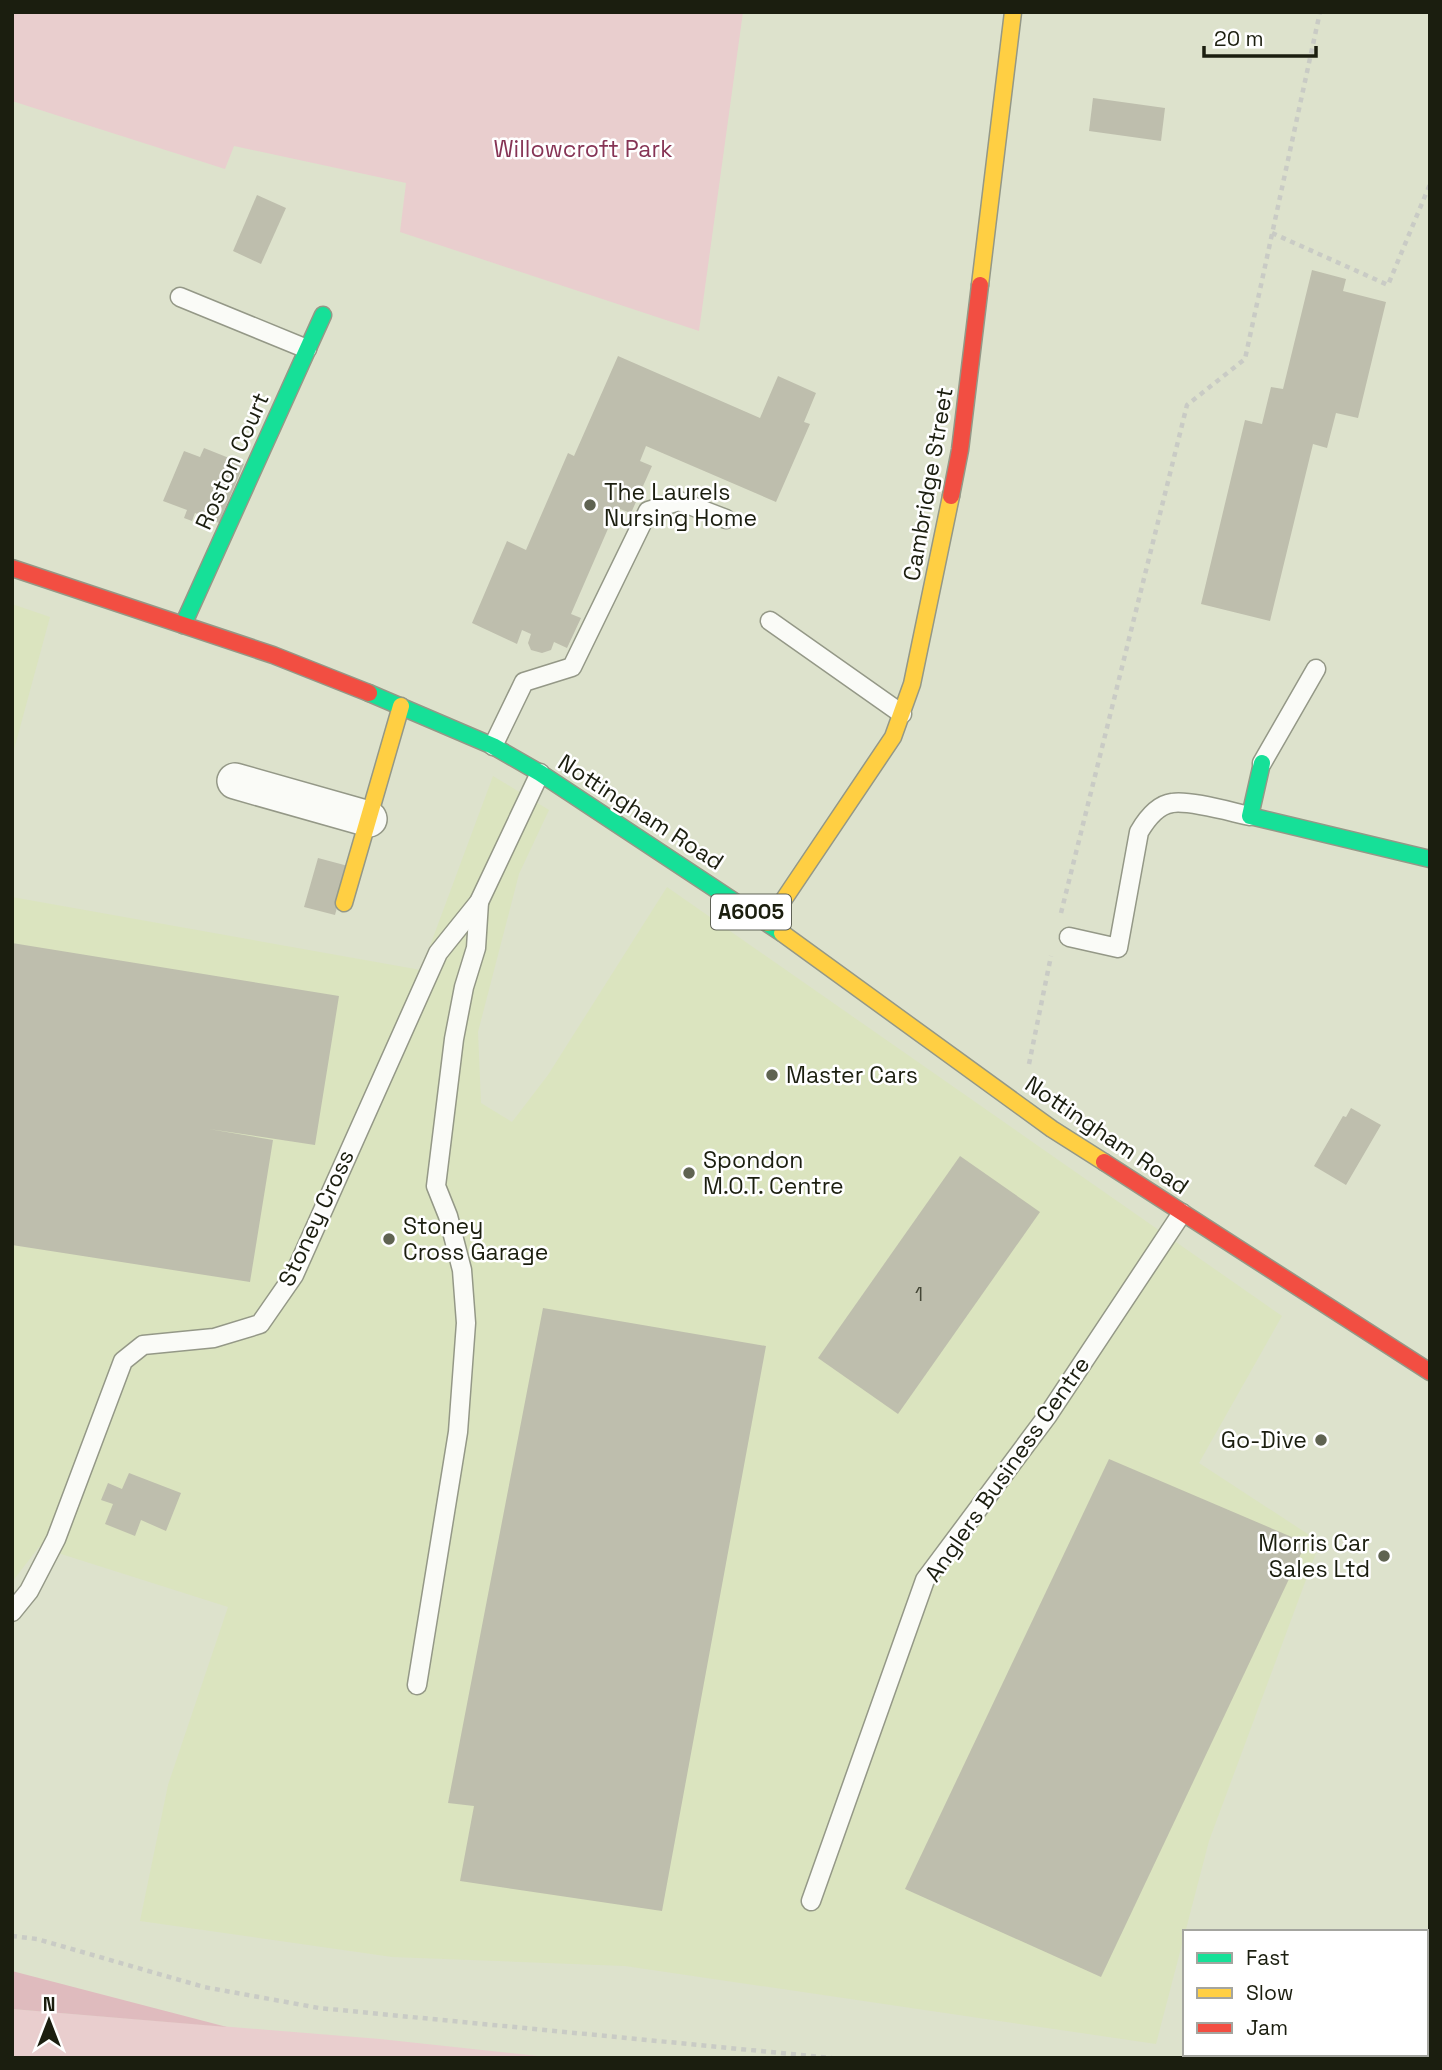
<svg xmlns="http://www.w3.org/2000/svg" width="1442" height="2070" font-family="'Space Grotesk',sans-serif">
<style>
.built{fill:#dbe4bf}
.green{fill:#e9cece}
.forest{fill:#dfbbbe}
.building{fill:#bebead}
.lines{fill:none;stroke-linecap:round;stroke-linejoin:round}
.lane-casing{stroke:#949887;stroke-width:21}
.street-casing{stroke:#949887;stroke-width:38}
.fast-casing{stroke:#949887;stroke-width:19}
.slow-casing{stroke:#949887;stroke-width:19}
.jam-casing{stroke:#949887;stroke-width:19}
.path{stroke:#c9cbc5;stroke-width:4.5;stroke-dasharray:5 5;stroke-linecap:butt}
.lane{stroke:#fafbf7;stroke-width:18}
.street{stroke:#fafbf7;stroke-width:35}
.fast{stroke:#16e098;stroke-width:16}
.slow{stroke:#ffcf43;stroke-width:16}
.jam{stroke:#f24e42;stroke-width:16}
.poi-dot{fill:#5f6351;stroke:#fff;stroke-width:2.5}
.labels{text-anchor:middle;stroke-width:5;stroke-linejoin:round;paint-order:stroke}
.number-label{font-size:19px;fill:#444636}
.shield{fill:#fff;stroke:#5f6257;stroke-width:2}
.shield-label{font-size:21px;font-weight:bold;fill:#1b1e0f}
.park-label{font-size:23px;fill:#863455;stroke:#fff}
.street-label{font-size:23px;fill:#1b1e0f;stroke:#fff}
.poi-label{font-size:23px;fill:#1b1e0f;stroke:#fff;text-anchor:start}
</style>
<rect width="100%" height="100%" fill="#dde2cc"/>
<g class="built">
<polygon points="12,604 50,617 12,757"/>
<polygon points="493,776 549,810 519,874 478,1032 481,1103 512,1122 548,1075 667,887 1282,1316 1199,1463 1320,1542 1209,1841 1156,2044 625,1966 392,1957 140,1921 168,1785 228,1607 39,1547 12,1582 12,897 421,970"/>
</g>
<g class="green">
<polygon points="12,12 743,12 699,331 400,232 406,183 234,146 225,169 12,101"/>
<polygon points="12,2009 380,2039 557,2058 12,2058"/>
</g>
<polygon class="forest" points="12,1971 227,2027 12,2009"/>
<g class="building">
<polygon points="1093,98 1165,108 1161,141 1089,131"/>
<polygon points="257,195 286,208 261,264 233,251"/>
<polygon points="1312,270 1346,279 1343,291 1386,302 1358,418 1336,413 1327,448 1313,444 1270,621 1201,604 1245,420 1262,424 1271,387 1283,389"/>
<polygon points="618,356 760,418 778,376 816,393 804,422 810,424 776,502 646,446 640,461 652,466 631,513 617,508 571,614 581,618 567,648 554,642 551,650 542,653 531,650 528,643 531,634 522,630 517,644 472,623 507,541 526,550 568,453 574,456"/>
<polygon points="204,448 244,464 219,523 195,513 192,521 184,518 187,510 163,501 184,451 200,457"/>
<polygon points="318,858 348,866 335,915 304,907"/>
<polygon points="12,943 339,996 315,1145 209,1129 273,1140 250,1282 12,1245"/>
<polygon points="1351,1108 1381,1125 1346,1185 1314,1166 1343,1116 1346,1117"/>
<polygon points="960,1156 1040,1212 898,1414 818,1358"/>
<polygon points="543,1308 766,1346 662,1911 460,1881 474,1806 448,1803"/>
<polygon points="1109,1459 1306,1543 1101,1977 905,1889"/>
<polygon points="129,1473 181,1493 166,1531 141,1520 135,1536 105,1524 113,1504 101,1500 108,1483 122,1489"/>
<polygon points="1356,2054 1406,2054 1405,2058 1366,2058"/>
</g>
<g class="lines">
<g class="lane-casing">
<g id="lane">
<polyline points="180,297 307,349"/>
<polyline points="770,621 902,714"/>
<polyline points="493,746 524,682 572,667 648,511 679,501 726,519"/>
<polyline points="1262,763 1316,669"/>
<path d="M1069 937 1118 948 1139 832C1146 820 1157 805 1172 803 1190 800 1231 812 1250 816"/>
<polyline points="12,1612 29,1591 56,1539 123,1361 143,1345 214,1338 260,1324 294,1275 438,953 479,902 540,773"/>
<polyline points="417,1685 458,1432 466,1323 462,1270 448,1216 436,1186 454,1039 464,987 476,948 479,902"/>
<polyline points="811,1901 925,1580 1048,1415 1182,1213"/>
</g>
</g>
<g class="street-casing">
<g id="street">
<polyline points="235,781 369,819"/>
<polyline points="1426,2015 1430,2004"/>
<polyline points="1413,2058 1414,2054"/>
</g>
</g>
<g class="fast-casing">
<g id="fast">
<polyline points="183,625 323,315"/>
<polyline points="369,693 493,746 540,773 782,933"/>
<polyline points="1262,763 1250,816 1430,859"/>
</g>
</g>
<g class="slow-casing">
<g id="slow">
<polyline points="980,285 1013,12"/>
<polyline points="344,903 401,706"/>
<polyline points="768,923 893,737 912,684 951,496"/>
<polyline points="782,933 1052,1129 1104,1162"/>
</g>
</g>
<g class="jam-casing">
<g id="jam">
<polyline points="951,496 960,450 980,285"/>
<polyline points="12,568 273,655 369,693"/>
<polyline points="1104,1162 1430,1372"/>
</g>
</g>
<g class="path">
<polyline points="1272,233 1388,285 1430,184"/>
<polyline points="1061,913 1187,405 1245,359 1320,12"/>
<polyline points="1029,1064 1051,956"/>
<polyline points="12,1936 37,1939 204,1987 319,2008 832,2058"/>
</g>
<use href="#lane" class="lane"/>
<use href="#street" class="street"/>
<use href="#fast" class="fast"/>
<use href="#slow" class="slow"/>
<use href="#jam" class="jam"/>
</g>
<g class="poi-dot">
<circle cx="590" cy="505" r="7"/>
<circle cx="772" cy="1075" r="7"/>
<circle cx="689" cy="1173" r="7"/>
<circle cx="389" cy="1239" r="7"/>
<circle cx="1321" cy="1440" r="7"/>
<circle cx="1384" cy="1556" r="7"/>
</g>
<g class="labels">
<g class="number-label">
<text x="919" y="1301">1</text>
</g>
<rect class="shield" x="711" y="894.5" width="80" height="35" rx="5"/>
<g class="shield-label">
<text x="751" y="919">A6005</text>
</g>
<g class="park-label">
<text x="583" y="157">Willowcroft Park</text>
</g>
<g class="street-label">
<text transform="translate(232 461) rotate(-66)" y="8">Roston Court</text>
<text transform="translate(928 484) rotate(-80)" y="8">Cambridge Street</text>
<text transform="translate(641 812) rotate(33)" y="8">Nottingham Road</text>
<text transform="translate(1107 1135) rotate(34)" y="8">Nottingham Road</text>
<text transform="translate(316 1218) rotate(-65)" y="8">Stoney Cross</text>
<text transform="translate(1007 1469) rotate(-55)" y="8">Anglers Business Centre</text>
</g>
<g class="poi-label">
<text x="604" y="500">The Laurels<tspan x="604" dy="26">Nursing Home</tspan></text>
<text x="786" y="1083">Master Cars</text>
<text x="703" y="1168">Spondon<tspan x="703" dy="26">M.O.T. Centre</tspan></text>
<text x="403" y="1234">Stoney<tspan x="403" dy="26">Cross Garage</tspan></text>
<text x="1307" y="1448" text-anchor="end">Go-Dive</text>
<text x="1370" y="1551" text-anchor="end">Morris Car<tspan x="1370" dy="26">Sales Ltd</tspan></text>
</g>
</g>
<rect width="1442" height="2070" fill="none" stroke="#1b1e0f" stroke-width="28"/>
<rect x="1183" y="1930" width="245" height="126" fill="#ffffff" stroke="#a4a59f" stroke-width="2"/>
<rect x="1197" y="1953" width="35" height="10" fill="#16e098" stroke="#a4a59f" stroke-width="2"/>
<text x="1246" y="1965" font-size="21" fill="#1b1e0f">Fast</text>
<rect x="1197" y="1988" width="35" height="10" fill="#ffcf43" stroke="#a4a59f" stroke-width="2"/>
<text x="1246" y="2000" font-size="21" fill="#1b1e0f">Slow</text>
<rect x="1197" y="2023" width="35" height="10" fill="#f24e42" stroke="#a4a59f" stroke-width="2"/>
<text x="1246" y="2035" font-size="21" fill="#1b1e0f">Jam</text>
<g transform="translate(49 2021)" stroke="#ffffff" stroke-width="5" paint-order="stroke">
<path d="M0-5L12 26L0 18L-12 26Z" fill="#1b1e0f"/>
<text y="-10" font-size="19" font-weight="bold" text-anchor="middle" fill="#1b1e0f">N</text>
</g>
<path d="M1204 46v10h112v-10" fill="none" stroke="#1b1e0f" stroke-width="3.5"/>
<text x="1214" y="46" font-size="21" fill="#1b1e0f" stroke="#ffffff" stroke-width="5" paint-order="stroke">20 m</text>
</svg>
